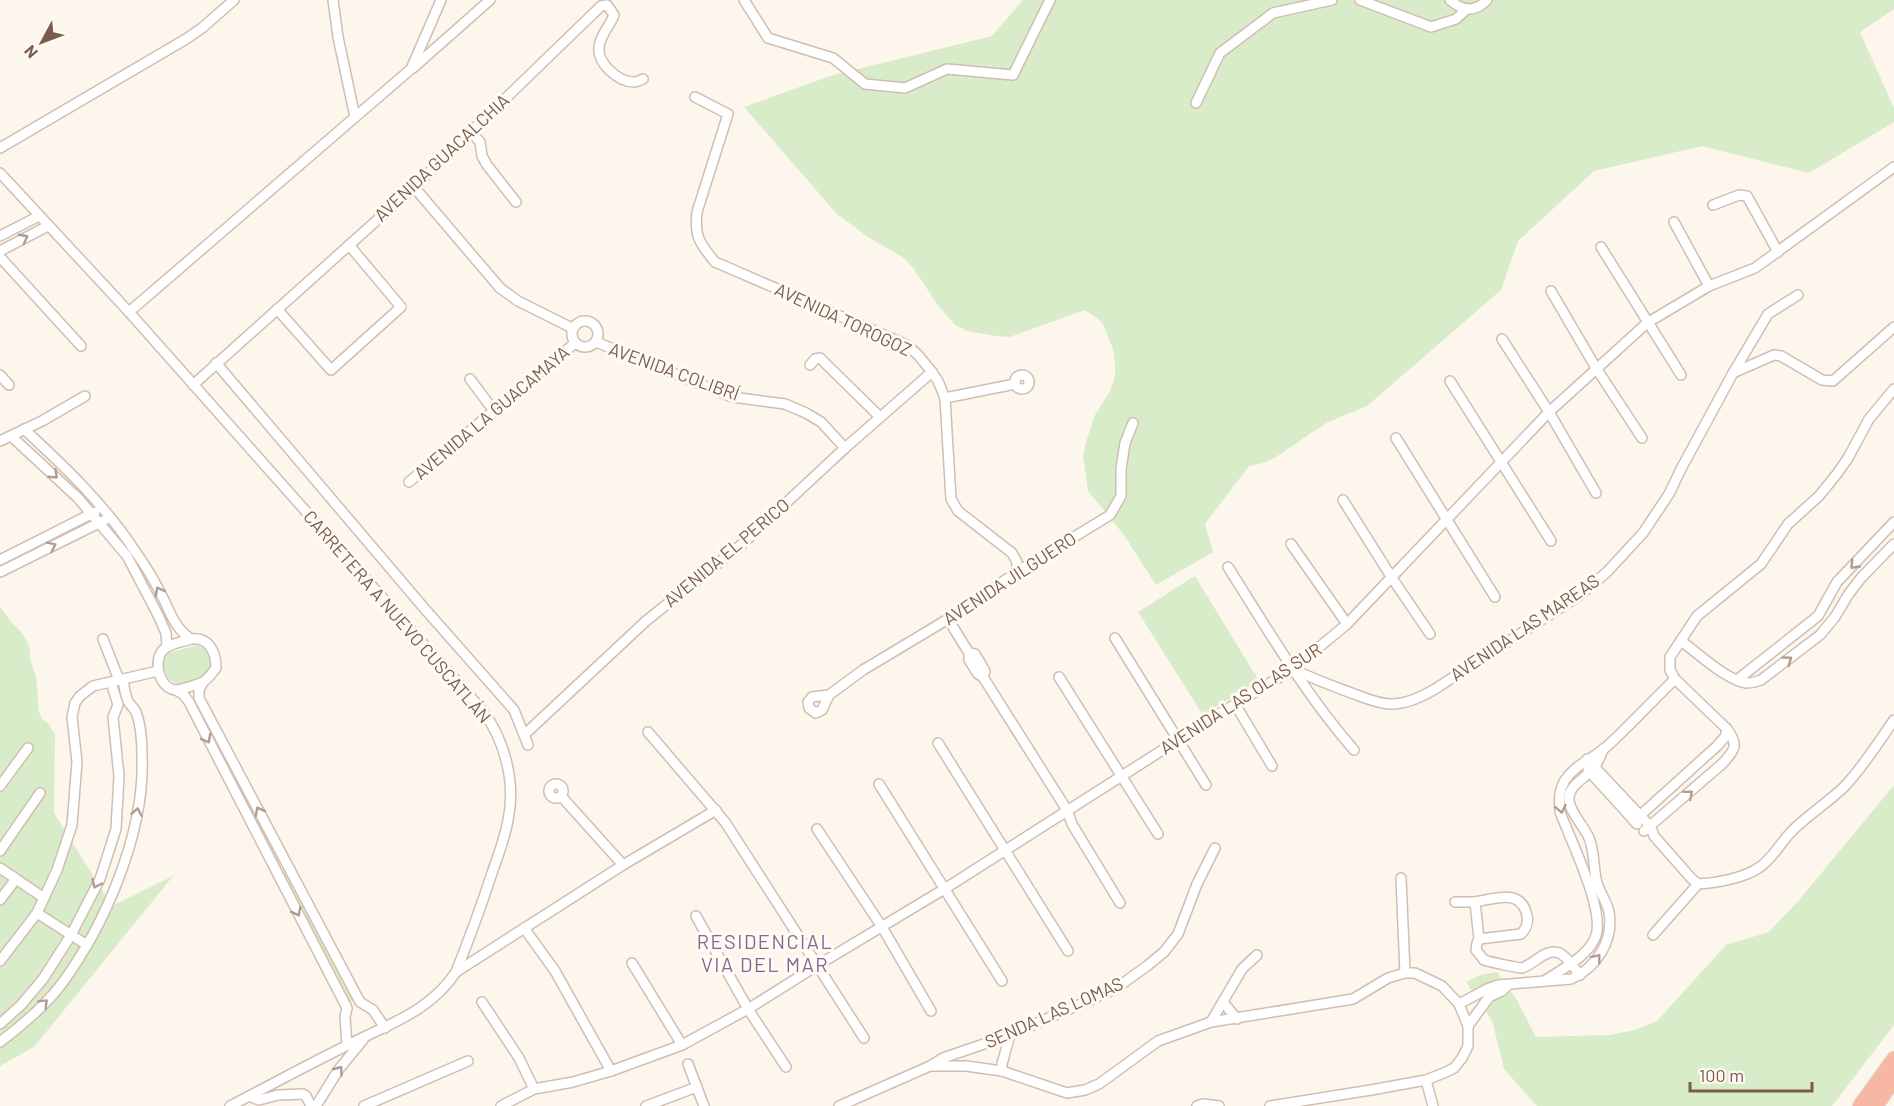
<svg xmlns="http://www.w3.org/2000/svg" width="1894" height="1106" font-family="Barlow,sans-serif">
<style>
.green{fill:#d8ecc9}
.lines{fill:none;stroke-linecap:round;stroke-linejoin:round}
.minor-casing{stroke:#d1beb0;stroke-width:12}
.highway-casing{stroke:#dad1cd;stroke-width:16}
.minor{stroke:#fff;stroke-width:9}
.highway{stroke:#f7b7a3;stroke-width:14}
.oneway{stroke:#af9d94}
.labels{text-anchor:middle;stroke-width:6;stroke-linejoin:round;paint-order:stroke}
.street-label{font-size:18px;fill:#7a5c4d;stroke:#fffaf3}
.neighbourhood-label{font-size:20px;letter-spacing:1.5px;fill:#846695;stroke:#fffaf3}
</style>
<rect width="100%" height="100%" fill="#fdf6ec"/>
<g class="green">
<polygon points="1023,0 1894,0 1894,9 1860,32 1894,108 1894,122 1809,173 1702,146 1594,171 1518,241 1501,290 1367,406 1326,423 1276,457 1263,463 1249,466 1205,524 1213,552 1156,585 1124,535 1088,491 1083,456 1086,442 1095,415 1110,391 1115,377 1115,363 1113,349 1102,322 1085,310 1010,337 996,336 967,331 955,325 937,304 914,269 904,258 868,237 837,214 744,107 830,76 992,36"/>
<polygon points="1195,576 1259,681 1203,715 1138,612"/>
<polygon points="0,607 12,623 22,633 29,645 31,662 36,676 39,712 42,719 48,723 55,735 54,813 112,906 173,876 34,1047 0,1066"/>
<path d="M198 645C213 651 217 670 201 678 194 681 184 682 177 684L166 678 163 663 168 653Z"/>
<polygon points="194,696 196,697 282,862 277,864 192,699"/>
<polygon points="1894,785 1894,1025 1832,1106 1537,1106 1504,1069 1492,1020 1466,982 1480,975 1497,972 1517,1000 1536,1037 1610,1035 1635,1030 1657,1021 1726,945 1769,932 1800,899"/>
<polygon points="286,871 353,1000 348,1002 281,873"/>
</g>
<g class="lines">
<g class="minor-casing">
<g id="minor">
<polyline points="333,0 338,37 355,117"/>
<polyline points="744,0 768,38 833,58 865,84 905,88 947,69 1013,75 1050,0"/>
<polyline points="1360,0 1431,27 1456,19 1467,9"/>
<path d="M1450 0C1463 11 1474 13 1487 0"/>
<polyline points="413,68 490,0"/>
<path d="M695 97 728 114 697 212C694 236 700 244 715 262L907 345 918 355 932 372 938 381 945 398 951 499 958 511 1012 553 1017 562V572"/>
<polyline points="1196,103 1220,53 1273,13 1332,0"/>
<polyline points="471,132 480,142 482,156 487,165 516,202"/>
<polyline points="0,148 186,39 202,28 234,0"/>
<path d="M0 173 129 312 483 711C505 741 516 783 508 820 505 838 498 856 492 873 481 907 469 939 456 972 430 1012 386 1025 346 1046 307 1065 269 1086 230 1106"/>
<polyline points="414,187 500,288 518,301 572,328"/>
<polyline points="1713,205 1739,195 1747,196 1778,252"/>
<polyline points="1674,222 1709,286"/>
<polyline points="0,236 39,216"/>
<polyline points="1601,247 1681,375"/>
<polyline points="0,251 48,226"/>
<polyline points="0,257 81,346"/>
<polyline points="1551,291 1596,368 1642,438"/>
<polyline points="277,309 331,370 401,307 349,245"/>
<polyline points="129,312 411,69 441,0"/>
<circle cx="585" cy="334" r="13"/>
<polyline points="1502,339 1549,412 1596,493"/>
<polyline points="596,342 732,397 785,404 806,413 821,422 845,448"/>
<polyline points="216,363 424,608 514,710 528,745"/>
<polyline points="810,365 815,359 820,358 880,417"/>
<polyline points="1733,373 1774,355 1781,356 1822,380 1833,381 1894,327"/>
<circle cx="1022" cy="382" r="7"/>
<polyline points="0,375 9,385"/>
<polyline points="470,379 494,411"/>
<polyline points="1450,381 1551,541"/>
<path d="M193 385 414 187 601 6 607 5 614 15C610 26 600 35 599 47 597 63 618 82 634 82 636 82 641 80 643 79"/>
<polyline points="945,398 1015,384"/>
<path d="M24 429C65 467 105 505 135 551 145 565 154 580 161 594 170 611 174 628 191 639"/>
<polyline points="11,436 78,498 127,556 158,615 166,633 167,647"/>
<polyline points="1396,438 1495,597"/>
<polyline points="0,441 42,421 85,396"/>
<polyline points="409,482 575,343"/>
<polyline points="1343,500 1392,578 1430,634"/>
<polyline points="1291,544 1347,624"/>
<polyline points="0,560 95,512"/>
<path d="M1228 567C1268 630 1305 694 1354 750"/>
<polyline points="0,572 105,520"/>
<polyline points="948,619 969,653 969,660 978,674 983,677 1067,810 1072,824 1120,903"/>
<polyline points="1115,638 1206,785"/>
<polyline points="103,639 119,680"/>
<path d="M191 639C209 637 216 652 216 668 212 673 208 679 203 682 199 684 180 690 176 690 159 689 152 660 164 649 171 643 183 642 191 639Z"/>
<path d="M1681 641C1698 653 1726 680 1746 683 1752 683 1756 682 1761 680L1820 635 1835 617 1848 595 1861 578 1894 544"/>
<polyline points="969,653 975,654 985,671 983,677"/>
<path d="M1293 669C1313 679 1333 686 1354 694 1366 698 1378 704 1391 704 1407 704 1421 697 1435 689L1580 595 1607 572 1643 533 1669 494 1681 469 1733 373 1768 314 1798 295"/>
<polyline points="1059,677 1158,834"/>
<polyline points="1737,680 1818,616 1837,582 1894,522"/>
<polyline points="203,682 199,690 199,698 360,1002 373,1010 385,1028"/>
<polyline points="176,690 183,694 189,702 347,1008 345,1017 347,1045"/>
<polyline points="829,695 822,710 816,713 809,708 808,702 812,697 829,695 863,670 948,619 1017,572 1110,515 1121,496 1121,469 1125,443 1133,423"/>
<polyline points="1235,704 1272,766"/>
<polyline points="648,732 725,822 864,1038"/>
<polyline points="524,735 646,621 741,545 845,448 932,372"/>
<polyline points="938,743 1068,951"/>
<path d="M1587 759 1650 826 1654 836 1691 878 1698 884C1718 883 1744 878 1760 867 1774 857 1782 840 1794 829 1810 814 1828 802 1844 787 1863 767 1878 743 1894 720"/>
<polyline points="1588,770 1637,824"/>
<circle cx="556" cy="791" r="7"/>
<polyline points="879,784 1002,981"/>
<polyline points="0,786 28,748"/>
<polyline points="561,796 623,865"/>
<polyline points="1634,821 1717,746 1725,737 1727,729"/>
<polyline points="817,829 882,927 931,1011"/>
<path d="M1644 831 1722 764C1735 750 1739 745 1727 729L1675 679 1670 670V657L1697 616 1761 564 1788 524 1819 496 1836 475 1848 458 1869 419 1894 389"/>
<polyline points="0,851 40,793"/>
<polyline points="0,868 44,898"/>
<polyline points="1401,878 1405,973"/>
<polyline points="0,900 16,879"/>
<path d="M1455 902C1461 902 1468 902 1474 902 1492 900 1519 888 1526 912 1529 920 1527 928 1521 934L1479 939"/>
<path d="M1475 902 1479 939 1477 943 1476 950 1484 960C1490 962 1518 968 1522 968 1528 966 1533 962 1539 958 1560 943 1567 959 1580 975"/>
<polyline points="37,913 87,945"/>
<polyline points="696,916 748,1009 786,1067"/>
<polyline points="524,928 555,971 611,1071"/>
<polyline points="1653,935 1698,884"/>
<polyline points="0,961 37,913 57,870 72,825 77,762 72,717 75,703 80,696 93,686 158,671"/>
<polyline points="632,963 682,1045"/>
<polyline points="456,972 623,865 716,810"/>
<path d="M1546 980C1562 969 1587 957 1595 938 1607 913 1570 839 1560 812 1559 800 1559 790 1565 780 1575 765 1592 759 1605 748 1629 727 1652 701 1675 679"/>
<polyline points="482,1002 519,1058 534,1089"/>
<polyline points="1223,1002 1237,1019"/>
<path d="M1459 1004 1487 989 1498 985 1571 979C1596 968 1614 941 1609 912 1607 902 1600 893 1597 883 1593 868 1595 852 1589 838 1584 826 1571 814 1569 801 1567 784 1588 778 1595 766 1599 761 1601 755 1603 749"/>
<polyline points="1211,1022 1242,969 1257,955"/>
<polyline points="0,1024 21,1005 43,979 71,935 100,879 116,829 119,776 113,717 118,705 111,682"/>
<polyline points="1468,1026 1489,997 1502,991 1508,985"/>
<path d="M0 1042C21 1026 44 1007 60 986 105 926 145 833 142 757 142 743 141 725 136 712 134 708 130 705 128 701 125 694 124 686 123 679"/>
<polyline points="688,1064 704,1106"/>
<polyline points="930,1066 943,1058 1010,1035 1115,989 1147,966 1164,952 1178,934 1197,884 1215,848"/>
<polyline points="1002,1071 1002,1064 1010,1035"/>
<polyline points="1426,1080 1433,1106"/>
<polyline points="249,1096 259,1100 278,1095 303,1094 306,1096 311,1106"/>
<polyline points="316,1106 339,1069 363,1040"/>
<polyline points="364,1106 468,1061"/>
<polyline points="501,1106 534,1089 573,1082 611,1071 682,1045 748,1009 818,965 946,888 1219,714 1293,669 1347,624 1549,412 1647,323 1709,286 1755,268 1894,167"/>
<polyline points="646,1106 697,1087"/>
<polyline points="839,1106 930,1066 966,1066 1002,1071 1067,1093 1085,1090 1099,1084 1158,1041 1211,1022 1353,999 1388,978 1405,973 1415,973 1442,986 1459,1004 1468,1026 1468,1046 1462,1058 1454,1068 1444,1073 1426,1080 1371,1090 1270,1106"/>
<polyline points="1197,1106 1203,1104 1219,1106"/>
</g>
</g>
<g class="highway-casing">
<g id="highway">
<polyline points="1860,1106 1894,1059"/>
<polyline points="1876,1106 1894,1079"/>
</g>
</g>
<use href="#minor" class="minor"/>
<use href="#highway" class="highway"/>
</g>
<defs><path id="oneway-chevron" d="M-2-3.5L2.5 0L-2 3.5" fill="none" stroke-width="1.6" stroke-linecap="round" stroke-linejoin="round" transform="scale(1.5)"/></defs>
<g class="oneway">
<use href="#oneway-chevron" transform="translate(24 238) rotate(-28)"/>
<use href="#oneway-chevron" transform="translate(54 475) rotate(43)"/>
<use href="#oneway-chevron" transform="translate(52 546) rotate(-26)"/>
<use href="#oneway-chevron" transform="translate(1854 565) rotate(134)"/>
<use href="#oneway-chevron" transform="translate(159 591) rotate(-119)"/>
<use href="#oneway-chevron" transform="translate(1788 660) rotate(-36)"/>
<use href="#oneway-chevron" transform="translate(207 739) rotate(62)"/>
<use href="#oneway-chevron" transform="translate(1689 794) rotate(-40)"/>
<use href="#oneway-chevron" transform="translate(1561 809) rotate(79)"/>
<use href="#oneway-chevron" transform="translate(259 811) rotate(-118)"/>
<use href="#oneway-chevron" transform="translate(137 812) rotate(-80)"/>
<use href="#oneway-chevron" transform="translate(96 884) rotate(115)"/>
<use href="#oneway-chevron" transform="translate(297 912) rotate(63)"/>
<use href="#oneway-chevron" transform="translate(1597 958) rotate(-52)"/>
<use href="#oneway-chevron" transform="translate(44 1003) rotate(-45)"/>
<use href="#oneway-chevron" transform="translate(339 1070) rotate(-53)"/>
</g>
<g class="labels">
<g class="street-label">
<text transform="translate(442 158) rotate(-43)" y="6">AVENIDA GUACALCHIA</text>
<text transform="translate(843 320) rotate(25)" y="6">AVENIDA TOROGOZ</text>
<text transform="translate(674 372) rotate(20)" y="6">AVENIDA COLIBRÍ</text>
<text transform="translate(492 413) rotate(-40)" y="6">AVENIDA LA GUACAMAYA</text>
<text transform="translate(727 553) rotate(-40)" y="6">AVENIDA EL PERICO</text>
<text transform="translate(1010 579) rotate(-33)" y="6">AVENIDA JILGUERO</text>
<text transform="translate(397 617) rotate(49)" y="6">CARRETERA A NUEVO CUSCATLÁN</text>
<text transform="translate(1525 628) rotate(-34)" y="6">AVENIDA LAS MAREAS</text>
<text transform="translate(1241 699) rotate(-33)" y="6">AVENIDA LAS OLAS SUR</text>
<text transform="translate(1054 1013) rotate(-24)" y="6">SENDA LAS LOMAS</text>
</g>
<g class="neighbourhood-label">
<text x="765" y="949">RESIDENCIAL<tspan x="765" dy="23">VIA DEL MAR</tspan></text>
</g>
</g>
<g transform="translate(42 42) rotate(229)" stroke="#fffaf3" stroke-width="4.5" paint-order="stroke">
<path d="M0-4.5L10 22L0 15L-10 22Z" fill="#7a5c4d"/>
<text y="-9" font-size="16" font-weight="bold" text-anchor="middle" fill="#7a5c4d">N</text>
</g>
<path d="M1690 1082v9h122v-9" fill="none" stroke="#7a5c4d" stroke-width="3"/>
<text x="1699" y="1082" font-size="18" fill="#7a5c4d" stroke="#fffaf3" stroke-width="4.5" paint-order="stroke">100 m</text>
</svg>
